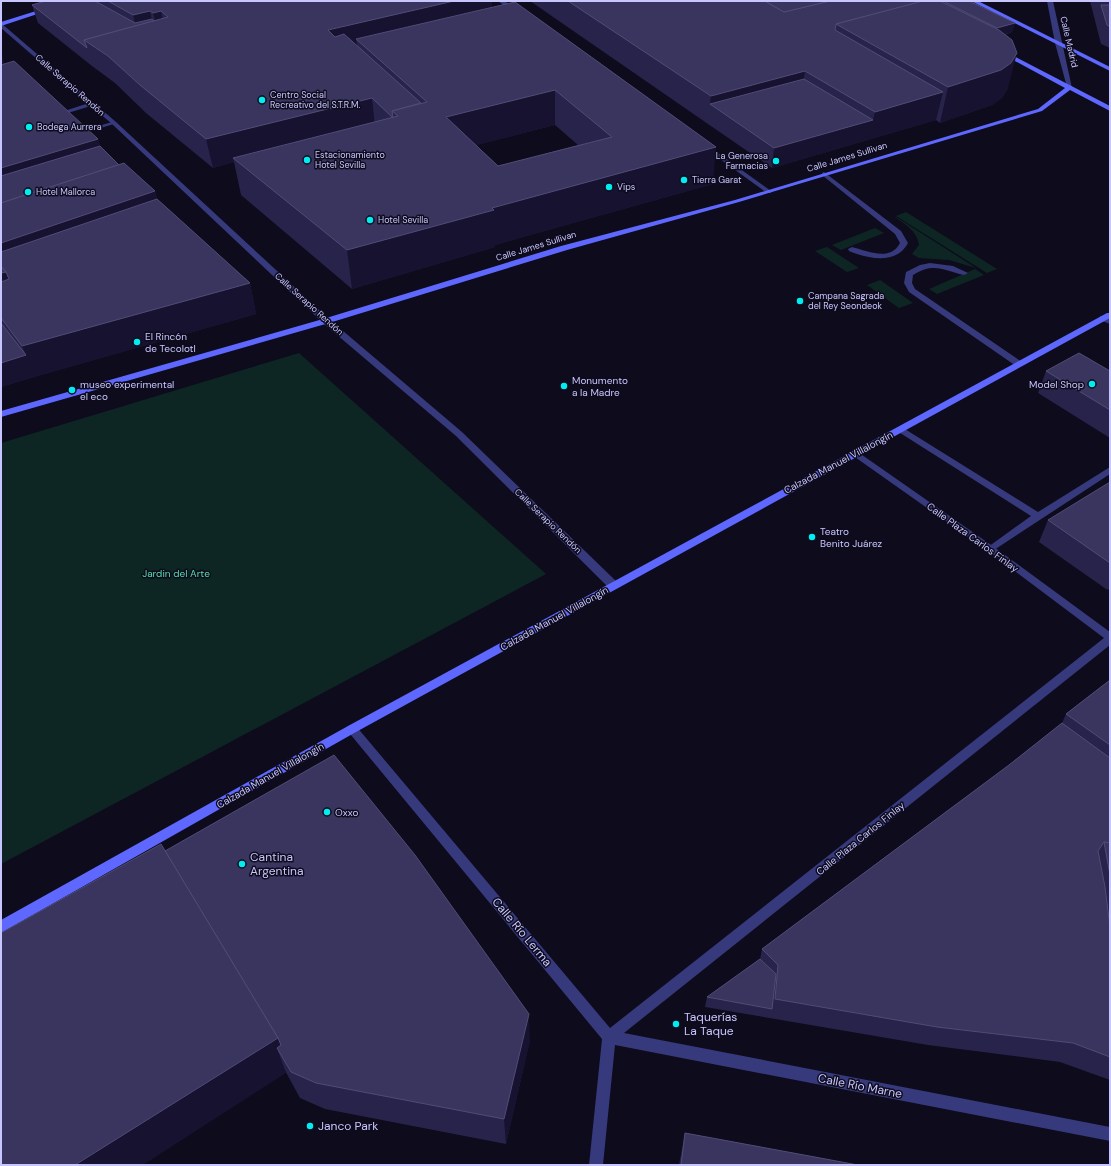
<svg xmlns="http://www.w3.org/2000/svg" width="1111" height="1166" font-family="'DM Sans',sans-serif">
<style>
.green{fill:#0e2623}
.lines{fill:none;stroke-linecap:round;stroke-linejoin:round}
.lane{fill:#36397b;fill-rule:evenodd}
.street{fill:#36397b;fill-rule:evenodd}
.secondary{fill:#5e68ff;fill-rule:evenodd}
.wall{fill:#28234b;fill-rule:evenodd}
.shaded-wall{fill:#161230}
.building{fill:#39355e;stroke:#504c77;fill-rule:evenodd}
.poi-dot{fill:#00eef1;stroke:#0d0b1c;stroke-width:1.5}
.labels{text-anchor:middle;stroke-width:3;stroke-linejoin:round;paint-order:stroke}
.far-street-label{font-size:9px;fill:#c8c6ff;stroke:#0d0b1c}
.far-poi-label{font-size:9px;fill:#c8c6ff;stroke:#0d0b1c;text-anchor:start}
.poi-label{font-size:10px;fill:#c8c6ff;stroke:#0d0b1c;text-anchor:start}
.street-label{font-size:10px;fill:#c8c6ff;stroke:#0d0b1c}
.park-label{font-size:10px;fill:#54deaf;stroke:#0d0b1c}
.near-poi-label{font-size:12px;fill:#c8c6ff;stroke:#0d0b1c;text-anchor:start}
.near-street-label{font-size:12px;fill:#c8c6ff;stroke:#0d0b1c}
</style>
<rect width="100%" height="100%" fill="#0d0b1c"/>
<g class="green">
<polygon points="906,212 997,269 987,273 896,216"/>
<path d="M895 217H896L976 268 949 260 919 258 912 254 919 245C917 231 906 225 895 217Z"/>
<polygon points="875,228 884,233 841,250 832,245"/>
<polygon points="827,247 859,268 847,272 815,251"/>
<polygon points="975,269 984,275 937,294 929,289"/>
<polygon points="880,280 913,303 899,308 867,285"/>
<polygon points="299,353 546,574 1,864 1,443"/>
</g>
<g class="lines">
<g class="lane">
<polygon points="92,102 95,104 94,105 55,117 52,115"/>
<polygon points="112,122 117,123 75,136 72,134"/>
<path d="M824 172 901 231 908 243C896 265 869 259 849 251L848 249 852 247C868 251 890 262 900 243L895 234 822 175V173Z"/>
<path d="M930 263 953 266 968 273 964 275C943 270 934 262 913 275L912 283 915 289 1022 362 1023 364 1022 366H1016L909 292 904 283 906 272 920 265Z"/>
<polygon points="1100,316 1103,316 1110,319 1110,324 1100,320"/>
<polygon points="900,426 1038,512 1110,467 1110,474 991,552 988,551 986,549 988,547 1031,516 897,431 896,429"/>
</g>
<g class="street">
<polygon points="498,1 505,1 519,12 514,13"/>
<polygon points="1047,1 1053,1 1072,88 1067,87 1055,43"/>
<polygon points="1,23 116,122 329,319 462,432 617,582 618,585 617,588 609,588 456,436 323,323 112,124 1,28"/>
<polygon points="703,145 707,145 771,191 771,193 767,193 703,147"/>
<polygon points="855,450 994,547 1110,632 1110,645 624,1033 1110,1127 1110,1141 615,1045 603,1165 589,1165 602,1039 346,729 348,726 352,725 356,726 610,1028 1104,638 988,551 852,455 851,453 852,451"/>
</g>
<g class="secondary">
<polygon points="68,1 77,1 1,26 1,22"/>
<polygon points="971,1 978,1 1110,67 1110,71"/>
<polygon points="1002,52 1006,52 1110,106 1110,111 1070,90 1042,111 739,202 567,250 329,323 1,417 1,411 323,319 561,246 735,200 1038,109 1065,88 1002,54"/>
<polygon points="1107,313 1110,313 1110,318 356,732 1,933 1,920 348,726"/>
</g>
</g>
<g class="wall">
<path d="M45 1H492V8L713 184 495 245V247L352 289 241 195 234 162 213 168 146 113 115 83 92 66 38 23 32 5ZM555 125 578 145 498 166 476 145Z"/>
<polygon points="530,1 914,1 917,3 922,1 969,1 1015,23 1012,32 1005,35 1008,88 1002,98 992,105 940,123 936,120 772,168 708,124"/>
<polygon points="1090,1 1110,1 1110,48 1101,44"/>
<polygon points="1,55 4,63 98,139 100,146 119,165 155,191 157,199 250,283 256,314 34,377 1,387"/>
<polygon points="1046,371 1110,371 1110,438 1038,393"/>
<polygon points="1110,482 1110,590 1106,589 1039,542 1048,520"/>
<polygon points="1110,680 1110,1080 1060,1062 928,1045 705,1007 707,997 760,959 762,949 1009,765 1062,723 1066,714"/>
<polygon points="165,851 530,1040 506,1144 325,1109 300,1098"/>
<polygon points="685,1133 858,1165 679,1165"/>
</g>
<g class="shaded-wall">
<polygon points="454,1 492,1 492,18 356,39 358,50 331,57 328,30"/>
<polygon points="150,11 154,29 157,28 153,13 161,11 164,26 170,25 174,43 113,60 108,56 94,46 138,34 133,15"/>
<polygon points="1015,23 1012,32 995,37 997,28"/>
<polygon points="1017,53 1008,88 1002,98 992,105 940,123 948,87"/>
<polygon points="1,55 2,55 9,79 1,103"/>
<polygon points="805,71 801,98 710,104 711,96"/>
<polygon points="555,90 555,125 449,152 446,117"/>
<polygon points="943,92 936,120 772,168 774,148 873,120 875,112"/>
<polygon points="372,98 375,126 233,158 234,162 213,168 206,139"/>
<polygon points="98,139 108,175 1,209 1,168"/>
<polygon points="716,147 713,184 495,245 495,247 352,289 347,250 492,208"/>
<polygon points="155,191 165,228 1,317 1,211"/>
<polygon points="250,283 256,314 34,377 1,387 1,363 26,355 22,346"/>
<polygon points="529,1014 530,1040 506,1144 504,1119"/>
<polygon points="278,1038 290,1071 277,1048 286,1073 143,1165 75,1165"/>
</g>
<g class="building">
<polygon points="45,1 95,1 135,23 152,19 154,21 84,40 87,48 32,5"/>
<polygon points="108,1 454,1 328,30 335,37 344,34 421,103 392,111 393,118 372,98 206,139 140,85 108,56 84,40 168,17 161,11 153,13 150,11 133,15"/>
<polygon points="568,1 765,1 784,12 830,1 914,1 917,3 836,24 835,30 943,92 875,112 805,71 711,96"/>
<polygon points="765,1 830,1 784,12"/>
<polygon points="923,1 940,1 999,30 1012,40 1017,53 1011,63 1001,70 948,87 836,24"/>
<polygon points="943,1 969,1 1015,23 997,28"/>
<path d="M515 2 716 147 492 208 494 210 347 250 233 158 398 116 392 111 427 102 356 39ZM555 90 612 137 498 166 446 117Z"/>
<polygon points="1101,5 1110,5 1110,27 1107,25"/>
<polygon points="14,61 98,139 1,168 1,65"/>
<polygon points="804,79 873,120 774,148 710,104"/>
<polygon points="100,146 119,165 1,203 1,176"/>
<polygon points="124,163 155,191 1,243 1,203"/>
<polygon points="157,199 250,283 22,346 1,318 1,282 9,279 6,272 1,266 1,252"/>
<polygon points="1,266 6,272 1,273"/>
<polygon points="1,323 26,355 1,363"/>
<polygon points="1079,353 1110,371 1110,410 1046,371"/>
<polygon points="1110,482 1110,563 1048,520"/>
<polygon points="1110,680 1110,745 1066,714"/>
<polygon points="1062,723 1110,758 1110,843 1104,842 1098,851 1105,887 1110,927 1110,1057 1073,1043 937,1027 775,999 778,965 762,949 1009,765"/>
<polygon points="334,755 415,855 529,1014 504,1119 316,1083 291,1072 277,1048 281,1045 278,1038 165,851"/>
<polygon points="1104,842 1110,843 1110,875"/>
<polygon points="161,844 278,1038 75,1165 1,1165 1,933"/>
<polygon points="760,959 776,974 772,1009 707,997"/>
<polygon points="685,1133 858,1165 681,1165"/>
</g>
<g class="poi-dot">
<circle cx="262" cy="100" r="4"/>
<circle cx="29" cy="127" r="4"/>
<circle cx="307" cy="160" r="4"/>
<circle cx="776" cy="161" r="4"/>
<circle cx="684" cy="180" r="4"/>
<circle cx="609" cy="187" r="4"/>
<circle cx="28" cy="192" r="4"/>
<circle cx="370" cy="220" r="4"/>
<circle cx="800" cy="301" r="4"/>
<circle cx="137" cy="342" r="4"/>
<circle cx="1092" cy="384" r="4"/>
<circle cx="564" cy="386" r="4"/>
<circle cx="72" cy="390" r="4"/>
<circle cx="812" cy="537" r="4"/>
<circle cx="327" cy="812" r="4"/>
<circle cx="242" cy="864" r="4"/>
<circle cx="676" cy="1024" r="4"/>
<circle cx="310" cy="1126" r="4"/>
</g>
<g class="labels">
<g class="far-street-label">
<text transform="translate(1069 42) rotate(77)" y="3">Calle Madrid</text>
<text transform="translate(70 85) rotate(41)" y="3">Calle Serapio Rendón</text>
<text transform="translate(847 157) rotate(-17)" y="3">Calle James Sullivan</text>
<text transform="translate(536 246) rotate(-17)" y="3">Calle James Sullivan</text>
<text transform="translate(309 304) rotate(42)" y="3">Calle Serapio Rendón</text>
<text transform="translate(548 521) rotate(44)" y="3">Calle Serapio Rendón</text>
</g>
<g class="far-poi-label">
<text x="270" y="98">Centro Social<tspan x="270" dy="10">Recreativo del S.T.R.M.</tspan></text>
<text x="37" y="130">Bodega Aurrera</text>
<text x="315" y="158">Estacionamiento<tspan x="315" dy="10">Hotel Sevilla</tspan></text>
<text x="768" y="159" text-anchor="end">La Generosa<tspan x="768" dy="10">Farmacias</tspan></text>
<text x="692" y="183">Tierra Garat</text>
<text x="617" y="190">Vips</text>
<text x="36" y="195">Hotel Mallorca</text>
<text x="378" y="223">Hotel Sevilla</text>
<text x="808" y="299">Campana Sagrada<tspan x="808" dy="10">del Rey Seondeok</tspan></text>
</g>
<g class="poi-label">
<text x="145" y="340">El Rincón<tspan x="145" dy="12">de Tecolotl</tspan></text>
<text x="572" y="384">Monumento<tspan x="572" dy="12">a la Madre</tspan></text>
<text x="80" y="388">museo experimental<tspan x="80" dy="12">el eco</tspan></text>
<text x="1084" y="388" text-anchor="end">Model Shop</text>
<text x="820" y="535">Teatro<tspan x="820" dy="12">Benito Juárez</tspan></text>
<text x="335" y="816">Oxxo</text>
</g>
<g class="street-label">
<text transform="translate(838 462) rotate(-28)" y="4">Calzada Manuel Villalongín</text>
<text transform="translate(973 537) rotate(36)" y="4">Calle Plaza Carlos Finlay</text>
<text transform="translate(554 618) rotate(-29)" y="4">Calzada Manuel Villalongín</text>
<text transform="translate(270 775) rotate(-30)" y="4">Calzada Manuel Villalongín</text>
<text transform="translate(860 838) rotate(-39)" y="4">Calle Plaza Carlos Finlay</text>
</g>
<g class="park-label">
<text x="176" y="577">Jardin del Arte</text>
</g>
<g class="near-poi-label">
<text x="250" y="861">Cantina<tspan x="250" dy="14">Argentina</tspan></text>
<text x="684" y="1021">Taquerías<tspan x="684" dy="14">La Taque</tspan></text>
<text x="318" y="1130">Janco Park</text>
</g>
<g class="near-street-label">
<text transform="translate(522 932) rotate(50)" y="4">Calle Río Lerma</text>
<text transform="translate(860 1086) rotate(11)" y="4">Calle Río Marne</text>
</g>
</g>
<rect width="1111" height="1166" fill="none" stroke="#c8c6ff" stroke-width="4"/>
</svg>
